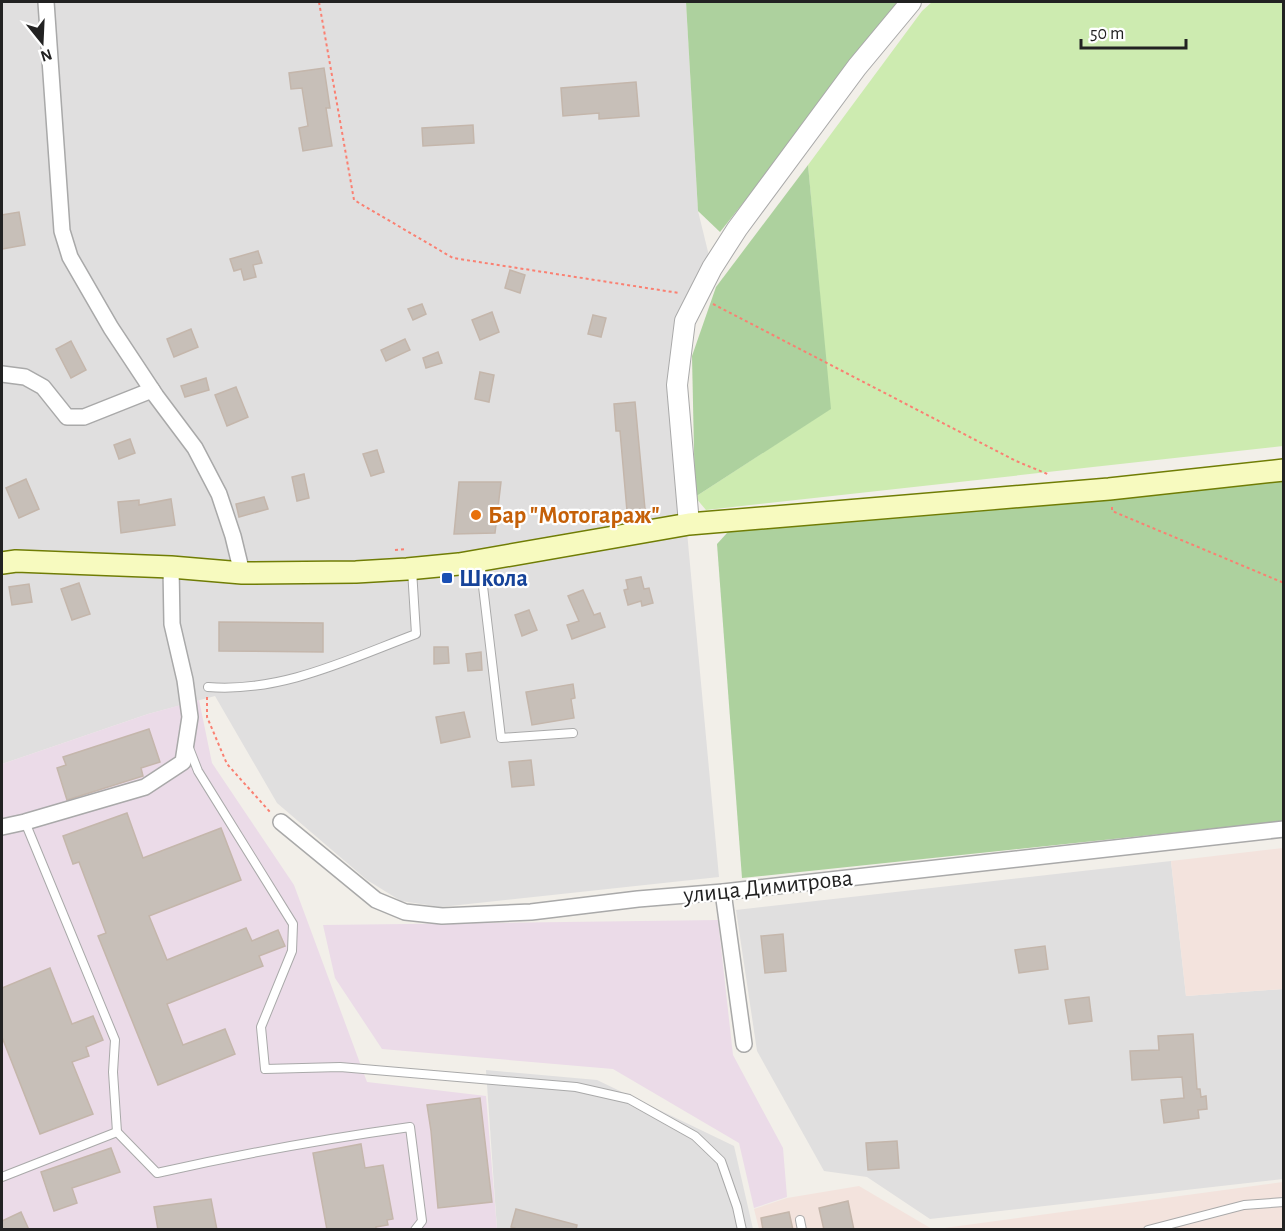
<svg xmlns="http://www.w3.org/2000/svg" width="1285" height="1231" font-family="'Alegreya Sans',sans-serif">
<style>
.residential{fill:#e0dfdf}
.industrial{fill:#ebdbe8}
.military{fill:#f3e3dd}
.grass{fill:#cdebb0}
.forest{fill:#add19e}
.building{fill:#c7bfb8;stroke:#c4b6ab;stroke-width:1.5}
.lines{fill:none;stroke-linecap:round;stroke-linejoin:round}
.service-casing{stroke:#a9a9a9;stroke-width:10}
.minor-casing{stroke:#a9a9a9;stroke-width:18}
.tertiary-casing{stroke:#a9a9a9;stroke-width:22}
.secondary-casing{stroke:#707d05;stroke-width:24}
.path{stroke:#fa8072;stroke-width:2;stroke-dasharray:3 3;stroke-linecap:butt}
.service{stroke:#fff;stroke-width:8}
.minor{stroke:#fff;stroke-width:15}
.tertiary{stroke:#fff;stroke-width:20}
.secondary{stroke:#f7fabf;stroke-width:21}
.food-dot{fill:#e8710a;stroke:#fff;stroke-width:2}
.transit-dot{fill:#1a4fb4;stroke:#fff;stroke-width:2}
.labels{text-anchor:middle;stroke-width:4.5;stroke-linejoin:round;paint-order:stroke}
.food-label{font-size:24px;font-weight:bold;fill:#c56008;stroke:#fff;text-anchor:start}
.transit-label{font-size:24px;font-weight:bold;fill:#164399;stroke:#fff;text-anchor:start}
.street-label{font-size:24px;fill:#222;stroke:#fff}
</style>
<rect width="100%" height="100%" fill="#f2efe9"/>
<g class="residential">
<polygon points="2,2 686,2 698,211 712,268 685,321 687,532 719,877 441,907 401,901 367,880 277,803 215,696 148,714 2,764"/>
<polygon points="1171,861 1186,996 1283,989 1283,1179 930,1219 867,1177 824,1171 757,1051 736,910"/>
<polygon points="486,1070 597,1080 734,1146 753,1229 497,1229"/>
</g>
<g class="industrial">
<polygon points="199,700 212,763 294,885 367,1082 486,1096 497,1229 2,1229 2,764 148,714"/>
<polygon points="718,920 733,1055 783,1148 787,1197 754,1208 739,1143 613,1069 382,1049 335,978 323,925"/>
</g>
<g class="military">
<polygon points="1283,848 1283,989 1186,996 1171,861"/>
<polygon points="1283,1182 1283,1229 937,1229"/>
<polygon points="859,1186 932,1229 759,1229 754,1209 787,1198"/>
</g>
<polygon class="grass" points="932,2 1283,2 1283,446 706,510 695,497 830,409 808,165 922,11"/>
<g class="forest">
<polygon points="686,2 903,2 720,232 698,211"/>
<polygon points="808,165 831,409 695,497 692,356 716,287"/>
<polygon points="1283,480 1283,821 742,878 717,544 737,522"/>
</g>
<g class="building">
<polygon points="324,68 330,108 326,108 332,146 303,151 299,128 308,126 302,88 291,89 289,73"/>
<polygon points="636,82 639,116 599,119 599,113 563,116 561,88"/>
<polygon points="473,125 474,143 423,146 422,128"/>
<polygon points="19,212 25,245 2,249 2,215"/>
<polygon points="258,251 262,263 253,265 256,277 244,280 241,269 234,271 230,259"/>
<polygon points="510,270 525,275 520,293 505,288"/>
<polygon points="422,304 426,314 413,320 408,309"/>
<polygon points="492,312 499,332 480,340 472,320"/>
<polygon points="593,315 606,318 601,337 588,334"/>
<polygon points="191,329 198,347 174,357 167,339"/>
<polygon points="405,339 410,350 386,361 381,350"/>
<polygon points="71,341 86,370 71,378 56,349"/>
<polygon points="438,352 442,363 426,368 423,358"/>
<polygon points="480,372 494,375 489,402 475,399"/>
<polygon points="206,378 209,390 185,397 181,386"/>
<polygon points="236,387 248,417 227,426 215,395"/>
<polygon points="635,402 645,509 627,511 620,431 616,431 614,404"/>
<polygon points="130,439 135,453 119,459 114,445"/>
<polygon points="377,450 384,472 371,476 363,454"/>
<polygon points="304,474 309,498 297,501 292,477"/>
<polygon points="26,479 39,509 19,518 6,488"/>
<polygon points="459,482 501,482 495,533 454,534"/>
<polygon points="264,497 268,509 239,517 236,504"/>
<polygon points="171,499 175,525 121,533 118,502 139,500 139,505"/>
<polygon points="641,577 644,589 649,588 653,603 642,606 641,601 628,605 624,590 628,589 626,580"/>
<polygon points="79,583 90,614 72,620 61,589"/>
<polygon points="29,584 32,602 12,605 9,587"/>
<polygon points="583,590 594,615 600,613 605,627 572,639 567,625 579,621 568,596"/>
<polygon points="529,610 537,630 522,636 515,615"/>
<polygon points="219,622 323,623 323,652 219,651"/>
<polygon points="434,647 448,647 449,663 434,664"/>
<polygon points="481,652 482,670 468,671 466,654"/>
<polygon points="573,684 575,698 571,699 574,718 532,725 526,692"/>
<polygon points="464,712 470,737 441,743 436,717"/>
<polygon points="149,729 160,762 141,768 143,776 67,800 57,768 66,765 63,757"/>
<polygon points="531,760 534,785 512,787 509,762"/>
<polygon points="127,813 143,858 221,828 241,880 149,916 167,960 246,928 252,941 278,930 285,946 259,956 263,966 167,1004 183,1045 225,1029 235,1054 158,1085 98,936 106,933 79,862 73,864 63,836"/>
<polygon points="783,934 786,971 765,973 761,936"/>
<polygon points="1045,946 1048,969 1019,973 1015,950"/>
<polygon points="50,968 72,1024 93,1016 103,1040 86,1047 89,1056 72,1062 93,1114 40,1134 2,1037 2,988"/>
<polygon points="1089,997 1092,1021 1069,1024 1065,1000"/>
<polygon points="1193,1034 1197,1089 1200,1089 1201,1097 1206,1096 1207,1109 1198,1110 1199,1118 1164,1123 1161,1100 1184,1098 1182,1077 1132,1080 1130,1051 1159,1050 1158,1036"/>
<polygon points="480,1098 492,1202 438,1208 431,1131 427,1105"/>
<polygon points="897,1141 899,1168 868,1170 866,1143"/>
<polygon points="361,1144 365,1168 383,1165 393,1219 387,1220 388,1225 376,1227 376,1230 327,1230 313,1153"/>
<polygon points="111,1148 120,1172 72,1188 77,1203 54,1211 41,1172"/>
<polygon points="211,1199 217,1230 158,1230 154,1207"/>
<polygon points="848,1201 854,1230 824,1230 819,1208"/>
<polygon points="516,1209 577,1225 576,1230 520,1230 511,1227"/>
<polygon points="21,1212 29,1230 2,1230 2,1221"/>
<polygon points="789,1212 793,1230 763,1230 761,1218"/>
</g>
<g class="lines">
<g class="service-casing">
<g id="service">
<polyline points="480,561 501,738 573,733"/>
<path d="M208 687C281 693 349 659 416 634L412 570"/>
<polyline points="189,748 198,771 293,924 292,951 261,1027 265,1069 340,1067 576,1087 629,1099 695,1136 721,1161 737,1207 742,1230"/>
<polyline points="25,822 115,1040 113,1072 117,1132"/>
<path d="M2 1177 117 1132 157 1173C241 1154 324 1139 410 1127L422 1221 415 1230"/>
<polyline points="800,1220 802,1230"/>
<polyline points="1148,1230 1244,1205 1284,1202"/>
</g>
</g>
<g class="minor-casing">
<g id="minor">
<polyline points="46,2 62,231 70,257 111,328 156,396 195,448 219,494 233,536 242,573"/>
<polyline points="2,374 25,377 43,387 67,417 84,417 152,390"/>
<polyline points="281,822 376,900 405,912 442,916 531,912 638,899 723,892 1284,829"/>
<polyline points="2,827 25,822 145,787 183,762 190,717 185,680 172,624 171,567"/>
<polyline points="723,892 744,1044"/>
</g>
</g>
<g class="tertiary-casing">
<polyline id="tertiary" points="689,524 677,385 685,321 712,268 737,229 857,67 911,2"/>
</g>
<g class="secondary-casing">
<polyline id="secondary" points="2,563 16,561 171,567 242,573 356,572 407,569 459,564 689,524 1109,489 1284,470"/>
</g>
<g class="path">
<polyline points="319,2 354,200 453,258 679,293"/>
<polyline points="713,304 1016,461 1050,475"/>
<polyline points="1112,507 1112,511 1284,583"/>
<polyline points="395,550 406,549"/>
<polyline points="207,697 207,717 227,764 270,812"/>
</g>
<use href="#service" class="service"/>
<use href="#minor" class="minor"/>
<use href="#tertiary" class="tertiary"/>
<use href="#secondary" class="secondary"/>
</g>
<circle class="food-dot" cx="476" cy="515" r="6"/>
<rect class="transit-dot" x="441" y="572" width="12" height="12" rx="3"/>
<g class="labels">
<g class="food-label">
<text x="488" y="523">Бар "Мотогараж"</text>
</g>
<g class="transit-label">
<text x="459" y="586">Школа</text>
</g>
<g class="street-label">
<text transform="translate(768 886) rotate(-6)" y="8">улица Димитрова</text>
</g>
</g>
<rect width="1285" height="1231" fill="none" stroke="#222222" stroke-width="6"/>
<g transform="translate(42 42) rotate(162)" stroke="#ffffff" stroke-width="4.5" paint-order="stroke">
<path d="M0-4.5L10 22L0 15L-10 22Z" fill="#222222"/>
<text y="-9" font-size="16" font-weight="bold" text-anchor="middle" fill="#222222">N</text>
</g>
<path d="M1081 39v9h105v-9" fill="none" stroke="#222222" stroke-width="3"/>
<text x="1090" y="39" font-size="18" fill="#222222" stroke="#ffffff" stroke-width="4.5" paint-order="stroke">50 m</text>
</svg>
